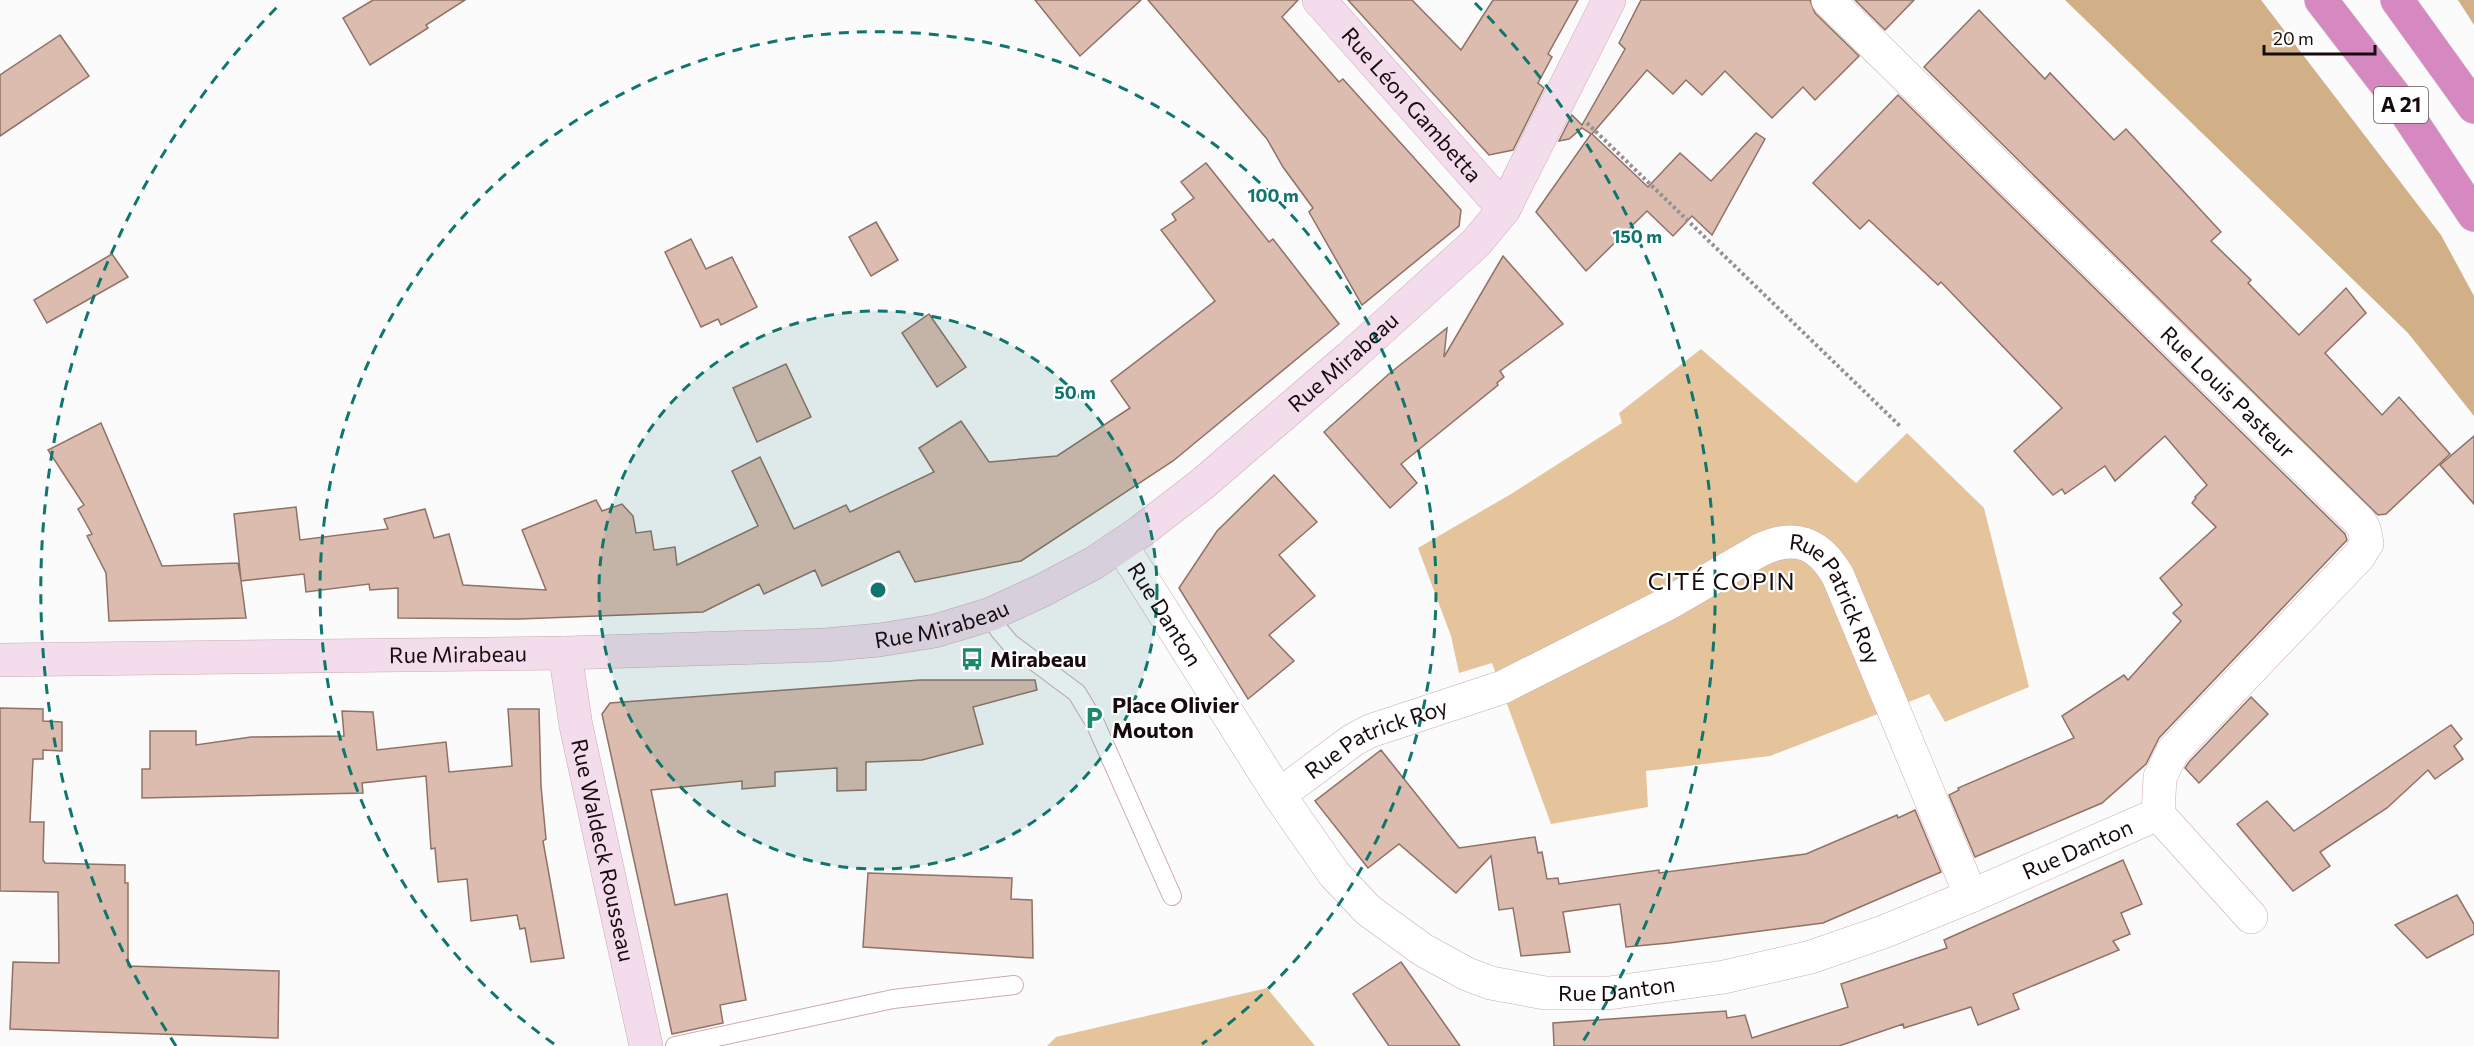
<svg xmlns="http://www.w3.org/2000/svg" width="2474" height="1046" font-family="Commissioner,sans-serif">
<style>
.green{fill:#e6c49b}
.forest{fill:#d2b087}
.building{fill:#ddbcb0;stroke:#8f7166;stroke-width:1.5}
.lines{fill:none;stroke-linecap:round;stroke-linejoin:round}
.lane-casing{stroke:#ceaaaf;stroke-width:20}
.street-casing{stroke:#ceaaaf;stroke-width:34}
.secondary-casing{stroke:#ceaaaf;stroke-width:34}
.highway-casing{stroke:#dad8d8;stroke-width:34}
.path{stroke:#959091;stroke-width:4;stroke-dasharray:3 3;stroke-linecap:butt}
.lane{stroke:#fff;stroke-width:18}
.street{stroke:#fff;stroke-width:33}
.secondary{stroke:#f3dcec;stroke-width:33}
.highway{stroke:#d689c0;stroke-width:33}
.ring{fill:none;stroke:#0f766e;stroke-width:3;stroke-dasharray:10 8}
.labels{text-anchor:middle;stroke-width:4.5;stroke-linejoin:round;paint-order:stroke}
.shield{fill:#fff;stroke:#5d5456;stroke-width:1.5}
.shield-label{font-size:21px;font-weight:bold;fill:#170b0d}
.street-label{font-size:22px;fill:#170b0d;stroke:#fff}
.poi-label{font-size:22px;font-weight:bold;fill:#170b0d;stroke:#fff;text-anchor:start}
.neighbourhood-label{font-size:24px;letter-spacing:1.5px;fill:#170b0d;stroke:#fff}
.centre{fill:#0f766e;stroke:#fff;stroke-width:3}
.ring-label{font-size:18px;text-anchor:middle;font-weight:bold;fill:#0f766e;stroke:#fff;stroke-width:4.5;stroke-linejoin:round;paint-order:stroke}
</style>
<rect width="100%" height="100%" fill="#fbfbfb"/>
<g class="green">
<polygon points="1701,349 1856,483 1907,433 1984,508 2029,687 1945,722 1929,694 1770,756 1646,771 1648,807 1551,824 1492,663 1459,673 1451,636 1418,548 1511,494 1622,423 1619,413"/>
<polygon points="1267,988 1315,1046 1047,1046 1056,1037"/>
</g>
<g class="forest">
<polygon points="2065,0 2261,0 2441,235 2474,296 2474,416 2408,333"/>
<polygon points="2458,0 2474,0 2474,25"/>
</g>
<g class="building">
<polygon points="373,0 465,0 426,25 428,28 370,65 343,18"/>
<polygon points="1035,0 1141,0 1080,56"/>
<polygon points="1148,0 1298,0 1282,17 1339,82 1343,79 1461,210 1459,226 1362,305 1309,212 1313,208 1283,167 1267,139"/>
<polygon points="1348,0 1412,0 1461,50 1493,0 1578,0 1548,54 1552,57 1538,83 1544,88 1513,150 1489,155"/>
<polygon points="1641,0 1810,0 1815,13 1859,56 1815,100 1803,87 1772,118 1725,71 1702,95 1686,80 1673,94 1647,70 1592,134 1648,187 1680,153 1711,181 1756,133 1765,139 1712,235 1692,216 1673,236 1647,211 1586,271 1536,212 1591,134 1582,128 1569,139 1559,141 1572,115 1582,125 1625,49 1619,43"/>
<polygon points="1855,0 1914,0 1885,30"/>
<polygon points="1979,10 2045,79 2050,73 2114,140 2126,129 2221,232 2211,241 2251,280 2248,283 2299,335 2346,288 2366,313 2325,353 2382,415 2399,397 2450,454 2386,514 2378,515 1924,67"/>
<polygon points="60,35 89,76 0,136 0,75"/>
<polygon points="1898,95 2345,534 2347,540 2159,738 2146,764 2102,803 1975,857 1949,795 1959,790 1958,788 2074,738 2062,716 2124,675 2128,680 2181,621 2173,613 2182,605 2160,578 2216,527 2192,503 2196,498 2195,497 2207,485 2165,436 2115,481 2105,466 2065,494 2062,489 2053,495 2014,451 2062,408 1941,282 1938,285 1869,220 1860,229 1813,183"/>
<polygon points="1206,163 1269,242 1273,239 1339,324 1173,461 1021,561 915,582 899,551 822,586 815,570 764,594 759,584 703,612 519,619 398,618 398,588 370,590 369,584 306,592 304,574 241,581 246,618 109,621 106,573 87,536 92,534 78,509 84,505 48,450 101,423 162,566 238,563 241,580 234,514 296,507 300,540 388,529 384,519 425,509 434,538 449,534 463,585 546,590 522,530 596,500 602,511 622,504 633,516 636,533 651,531 654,550 675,547 677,565 758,526 732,471 760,457 794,529 846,505 850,512 934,472 919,448 961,421 989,462 1057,456 1130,408 1111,381 1215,301 1161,230 1176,220 1172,214 1194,198 1181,182"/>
<polygon points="876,222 898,260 871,276 849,237"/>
<polygon points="691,239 706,269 732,257 757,307 721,325 718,319 701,327 665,252"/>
<polygon points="112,254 128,277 47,323 34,300"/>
<polygon points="1503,256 1563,324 1500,371 1504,377 1497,383 1498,385 1401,464 1417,483 1390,508 1324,432 1390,373 1447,328 1444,357"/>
<polygon points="929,314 966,367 937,387 902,333"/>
<polygon points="786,364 811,417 757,442 733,388"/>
<polygon points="2474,436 2474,504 2440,465"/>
<polygon points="1274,475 1317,522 1279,555 1315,596 1269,635 1294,661 1248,699 1179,588 1217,531"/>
<polygon points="920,680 1035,680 1037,690 973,707 983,744 922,760 866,762 866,790 837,791 837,768 775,772 775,786 742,789 742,781 651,790 675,905 727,894 746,1000 720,1005 723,1023 672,1034 602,714 610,703"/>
<polygon points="2251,697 2268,714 2199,783 2185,768 2189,762"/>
<polygon points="0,708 43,709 43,721 62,722 62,751 43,750 43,759 33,759 30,822 44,822 43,860 45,863 125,865 125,883 128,883 128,966 279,971 278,1038 10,1029 13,962 59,963 58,892 0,891"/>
<polygon points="508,709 539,709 541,786 546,839 543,841 564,958 531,962 525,928 520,929 517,915 471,921 467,879 438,882 435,848 431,849 426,776 362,783 363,793 142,798 142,769 150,769 150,731 196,731 196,745 251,737 344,736 342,711 373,712 377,750 446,742 449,772 512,766"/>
<polygon points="2451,725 2462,739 2454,746 2463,759 2435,779 2428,770 2387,808 2320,852 2330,866 2293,891 2237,824 2267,801 2294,831"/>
<polygon points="1381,750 1459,848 1535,837 1538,853 1542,852 1547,879 1558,878 1559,884 1659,870 1659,873 1806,854 1897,815 1898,818 1915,810 1941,872 1823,923 1669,943 1626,947 1620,904 1563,912 1570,952 1521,956 1513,908 1499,910 1491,856 1456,893 1399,844 1368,868 1315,801"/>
<polygon points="2123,860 2142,904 2121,913 2130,934 2113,941 2119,950 2013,994 2019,1009 1978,1025 1971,1007 1904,1028 1903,1024 1839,1046 1554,1046 1553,1023 1726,1011 1727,1018 1745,1015 1752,1038 1848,1007 1841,984 1947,948 1944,940"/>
<polygon points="868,873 1012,878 1011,899 1032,900 1033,958 863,947"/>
<polygon points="2457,895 2474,924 2474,934 2427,958 2395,925"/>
<polygon points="1401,962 1460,1046 1389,1046 1353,994"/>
</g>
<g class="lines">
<g class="lane-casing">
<g id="lane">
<polyline points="991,614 999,630 1010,643 1077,693 1095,723 1172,896"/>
<polyline points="675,1046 893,999 1014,985"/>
</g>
</g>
<g class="street-casing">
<g id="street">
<path id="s1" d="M1828 0 2360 522 2364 529 2367 543 2359 556 2173 751 2160 777 2158 814"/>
<path id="s2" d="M1121 545 1279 795 1334 874 1368 910 1423 950 1467 974 1491 983 1545 993H1609L1724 977 1811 957 1883 932 1971 896 2158 814 2251 917"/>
<path id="s3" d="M1279 795 1353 740 1370 731 1503 687 1669 603 1760 550C1796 533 1819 543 1838 576L1971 896"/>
</g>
</g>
<g class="secondary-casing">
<g id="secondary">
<path id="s4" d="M1319 0 1504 209"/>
<path id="s5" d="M565 653 576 726 646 1046"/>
<path id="s6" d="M0 660 565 653 825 645 879 640 935 631 991 614 1043 590 1094 563 1140 532 1201 485 1350 357 1476 243 1504 209 1609 0"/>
</g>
</g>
<g class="highway-casing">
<g id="highway">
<polyline points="2321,0 2395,96 2474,215"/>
<polyline points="2397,0 2474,107"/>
</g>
</g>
<polyline class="path" points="1587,123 1901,427"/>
<use href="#lane" class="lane"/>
<use href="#street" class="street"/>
<use href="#secondary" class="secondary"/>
<use href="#highway" class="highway"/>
</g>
<circle cx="878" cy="590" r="279" fill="#0f766e" fill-opacity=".12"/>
<g class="ring">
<circle cx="878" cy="590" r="279"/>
<path d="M554 1044A558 558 0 1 1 1202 1044"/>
<path d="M176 1046A837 837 0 0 1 281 3M1475 3A837 837 0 0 1 1580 1046"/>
</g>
<defs>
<g id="bus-bare" transform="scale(1.8)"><path d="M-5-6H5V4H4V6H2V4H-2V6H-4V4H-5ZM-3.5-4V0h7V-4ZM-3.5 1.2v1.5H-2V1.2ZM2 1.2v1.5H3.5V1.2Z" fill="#1b8a68" stroke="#fff" stroke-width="2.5" paint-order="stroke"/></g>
<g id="parking-bare" transform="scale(1.8)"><path d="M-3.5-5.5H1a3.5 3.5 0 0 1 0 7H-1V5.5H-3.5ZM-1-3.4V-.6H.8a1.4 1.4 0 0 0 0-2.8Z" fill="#1b8a68" stroke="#fff" stroke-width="2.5" paint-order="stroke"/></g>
</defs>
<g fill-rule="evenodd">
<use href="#bus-bare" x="972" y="659"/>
<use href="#parking-bare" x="1094" y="718"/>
</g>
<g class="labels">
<rect class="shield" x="2374" y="87" width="54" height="36" rx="4.5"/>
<g class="shield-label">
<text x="2401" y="112">A 21</text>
</g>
<g class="street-label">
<text dy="8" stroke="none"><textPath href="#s4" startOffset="140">Rue Léon Gambetta</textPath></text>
<text dy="8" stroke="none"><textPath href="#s6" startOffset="1430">Rue Mirabeau</textPath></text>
<text dy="8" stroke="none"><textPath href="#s1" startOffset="560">Rue Louis Pasteur</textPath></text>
<text dy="8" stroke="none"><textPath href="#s3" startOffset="652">Rue Patrick Roy</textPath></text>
<text dy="8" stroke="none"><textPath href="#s2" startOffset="82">Rue Danton</textPath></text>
<text dy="8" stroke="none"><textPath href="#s6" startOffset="944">Rue Mirabeau</textPath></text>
<text dy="8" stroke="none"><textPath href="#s6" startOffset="458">Rue Mirabeau</textPath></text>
<text dy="8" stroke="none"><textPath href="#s3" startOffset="114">Rue Patrick Roy</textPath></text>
<text dy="8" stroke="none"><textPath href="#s2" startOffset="1197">Rue Danton</textPath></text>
<text dy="8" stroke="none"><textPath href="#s5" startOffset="201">Rue Waldeck Rousseau</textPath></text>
<text dy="8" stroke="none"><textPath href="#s2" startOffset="712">Rue Danton</textPath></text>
</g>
<g class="poi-label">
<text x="990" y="667">Mirabeau</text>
<text x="1112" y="713">Place Olivier<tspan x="1112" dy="25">Mouton</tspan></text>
</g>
<g class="neighbourhood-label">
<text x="1722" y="590">CITÉ COPIN</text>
</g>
</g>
<circle cx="878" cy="590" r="9" class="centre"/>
<g class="ring-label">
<text x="1273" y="202">100 m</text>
<text x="1637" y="243">150 m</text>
<text x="1075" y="399">50 m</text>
</g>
<path d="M2264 45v9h111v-9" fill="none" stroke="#170b0d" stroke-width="3"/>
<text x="2273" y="45" font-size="18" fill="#170b0d" stroke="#ffffff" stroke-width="4.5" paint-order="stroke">20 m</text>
</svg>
